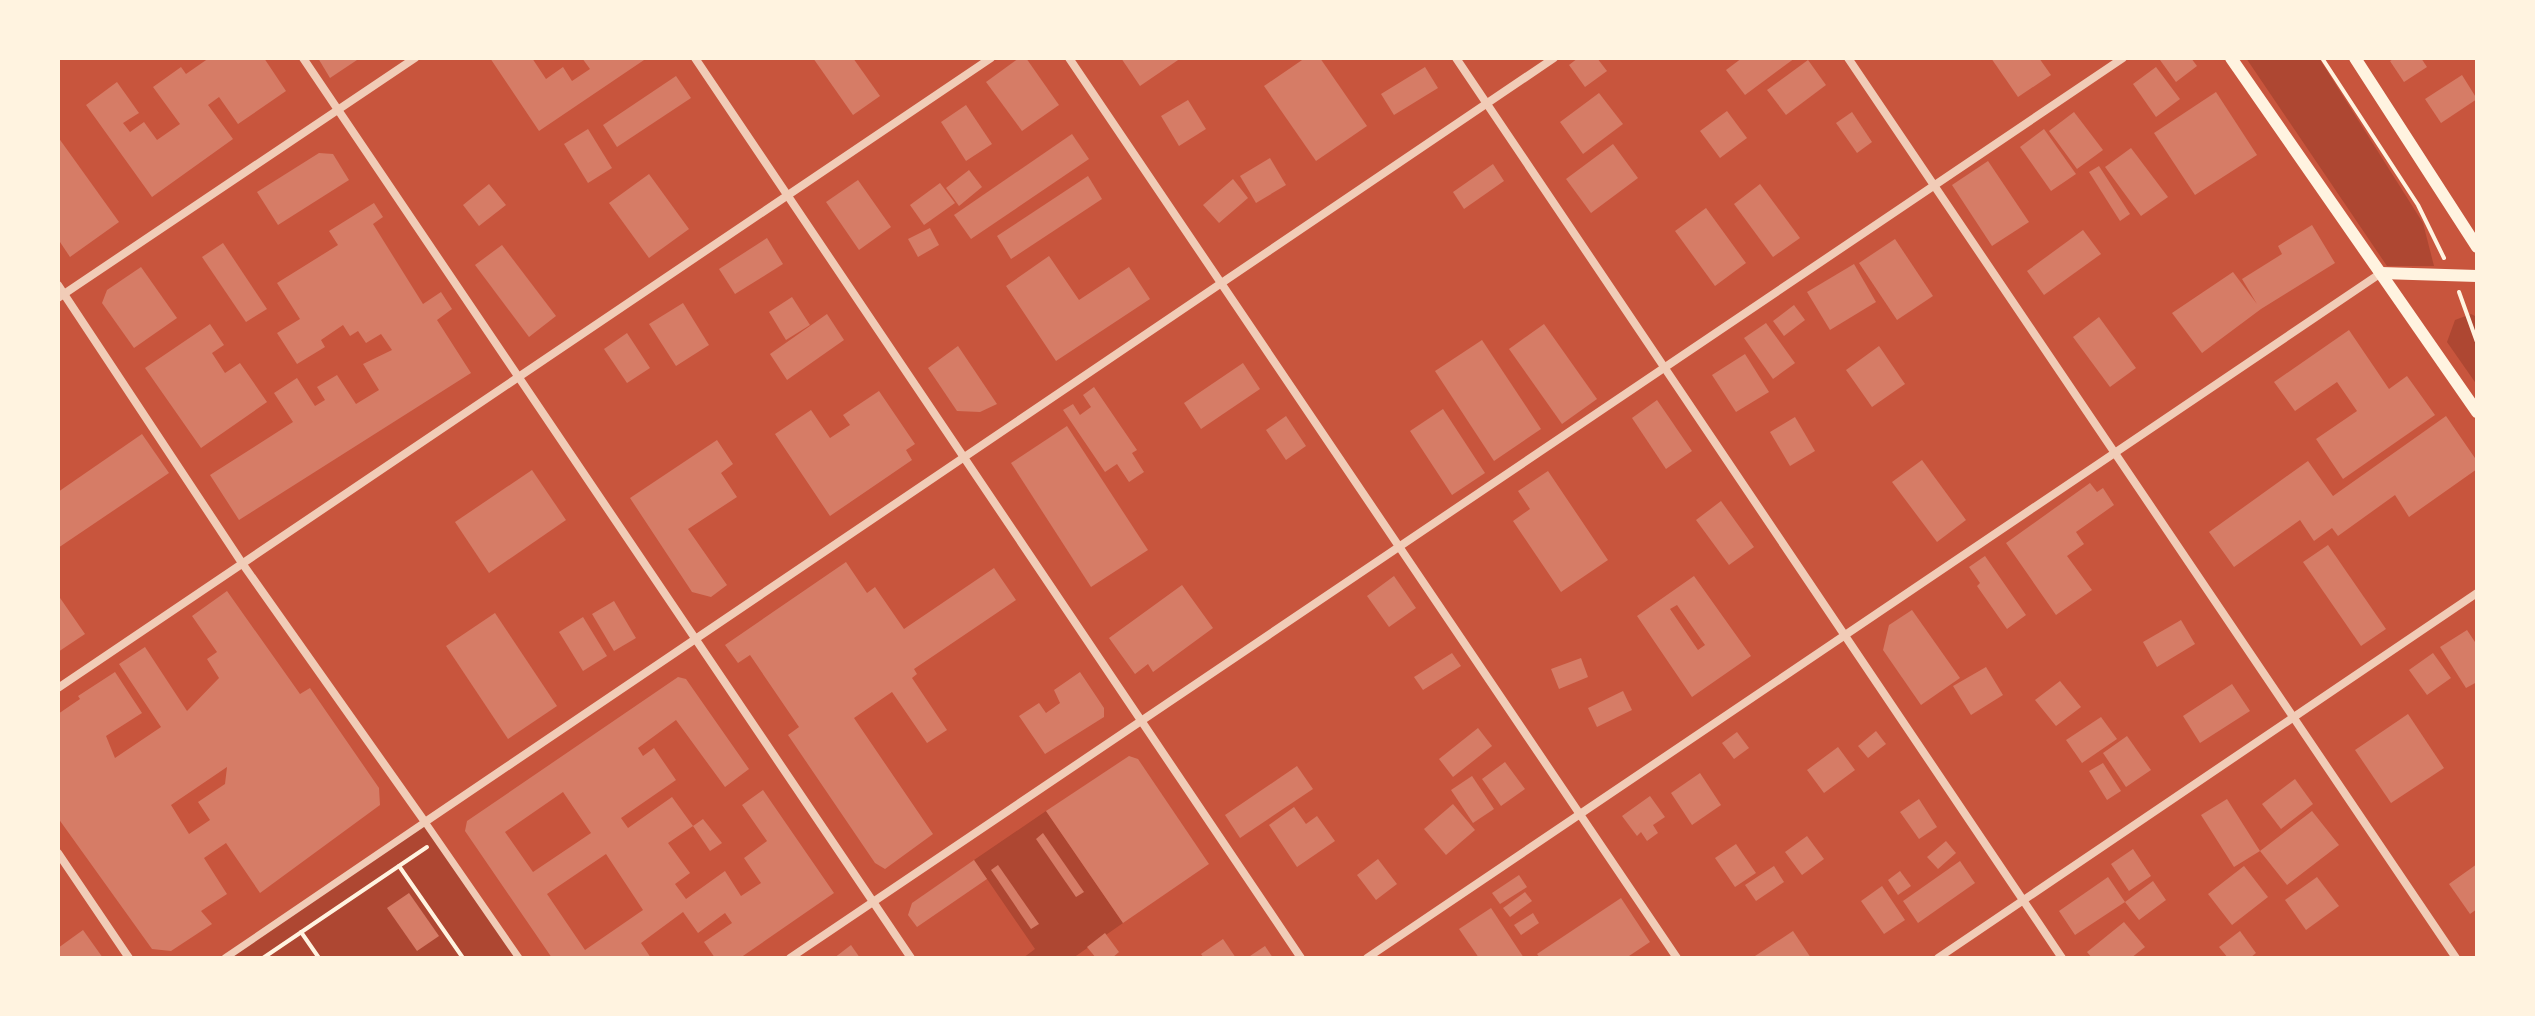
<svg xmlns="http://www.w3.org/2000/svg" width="2535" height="1016" font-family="'Alegreya Sans',sans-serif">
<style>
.green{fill:#ae4732}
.building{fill:#d67c66;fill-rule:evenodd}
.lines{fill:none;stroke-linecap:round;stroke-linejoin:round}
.path{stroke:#fff3e0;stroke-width:4}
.pedestrian{stroke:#f1ccb7;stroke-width:7}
.minor{stroke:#f1ccb7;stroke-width:8}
.secondary{stroke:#fff3e0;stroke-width:12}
</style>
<rect width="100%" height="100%" fill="#c8553d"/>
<g class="green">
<polygon points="2246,58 2319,58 2423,223 2434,266 2387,266"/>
<polygon points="2471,314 2477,317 2477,385 2447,342 2455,320"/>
<polygon points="1046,811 1123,923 1073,958 1023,958 1035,949 974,860"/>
<polygon points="426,824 518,958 228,958"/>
</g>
<g class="building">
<polygon points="209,58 264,58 286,91 238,124 219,97 208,105 233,139 152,197 86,105 117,82 139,113 123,123 130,132 144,122 157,140 180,124 153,87 181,67 186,74"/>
<polygon points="318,58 360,58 330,78"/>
<polygon points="490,58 532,58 546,79 563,67 572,81 590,69 582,58 647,58 539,131"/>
<polygon points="813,58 853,58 880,96 853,115"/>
<polygon points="1019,58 1026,58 1059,105 1022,131 986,82"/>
<polygon points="1121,58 1181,58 1140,86"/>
<polygon points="1305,58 1320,58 1367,126 1316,161 1264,86"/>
<polygon points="1578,58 1597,58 1607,71 1585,87 1569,65"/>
<polygon points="1742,58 1795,58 1745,95 1726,70"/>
<polygon points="1991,58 2039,58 2051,75 2018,97"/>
<polygon points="2162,58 2191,58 2197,66 2176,82 2160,60"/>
<polygon points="2395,58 2421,58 2427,67 2404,82 2390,61"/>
<polygon points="1808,60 1826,85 1786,115 1767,90"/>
<polygon points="1425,67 1438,88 1394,115 1381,94"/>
<polygon points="2156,67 2180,99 2156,117 2133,84"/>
<polygon points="2462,75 2477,99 2441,123 2425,99"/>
<polygon points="676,76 691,98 617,147 603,125"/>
<polygon points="2216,92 2257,155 2195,195 2154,133"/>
<polygon points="1599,93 1623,124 1583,154 1560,122"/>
<polygon points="1188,100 1206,129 1179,146 1161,116"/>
<polygon points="966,105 992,144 966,161 941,122"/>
<polygon points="1727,111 1747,138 1720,158 1700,131"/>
<polygon points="1852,112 1872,142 1857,153 1836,123"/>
<polygon points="2074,112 2103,150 2077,169 2049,131"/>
<polygon points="588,129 612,168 588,183 564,144"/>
<polygon points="2044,129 2076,174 2051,191 2020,147"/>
<polygon points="1072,134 1089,159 971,239 954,215"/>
<polygon points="58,137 119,222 70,257 58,239"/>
<polygon points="1613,144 1638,178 1591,213 1566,179"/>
<polygon points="2131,148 2168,197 2141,216 2105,167"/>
<polygon points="319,153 333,154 349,180 278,225 257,192"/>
<polygon points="1270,158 1286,185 1256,203 1240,176"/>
<polygon points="1988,161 2029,222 1992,246 1952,185"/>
<polygon points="1493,164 1504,181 1464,209 1453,192"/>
<polygon points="2099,166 2130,214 2120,221 2089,172"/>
<polygon points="969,170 982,187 959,206 946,188"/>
<polygon points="649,174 689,229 649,258 609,203"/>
<polygon points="1088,176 1102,199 1011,259 997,236"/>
<polygon points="1233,179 1248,198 1219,223 1203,205"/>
<polygon points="858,180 891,227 859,250 826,202"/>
<polygon points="940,183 955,203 924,225 910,205"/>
<polygon points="489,184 506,205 479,226 463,205"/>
<polygon points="1760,184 1800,238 1773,257 1734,204"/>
<polygon points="374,203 383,217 373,224 423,304 441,292 452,309 437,320 471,373 239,520 210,475 293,422 274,393 297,378 315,406 325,400 317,387 337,375 356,404 379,390 363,364 392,350 381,334 366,343 358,331 350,336 343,325 321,340 325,347 297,364 277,333 300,319 277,283 338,245 329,231"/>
<polygon points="1706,208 1746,263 1715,286 1675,231"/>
<polygon points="2312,225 2335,263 2261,309 2202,353 2172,313 2233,272 2257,304 2242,279 2282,254 2278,246"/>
<polygon points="930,228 939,245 918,257 908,239"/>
<polygon points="2083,230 2101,254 2044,295 2027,271"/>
<polygon points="767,238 783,264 735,294 719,269"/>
<polygon points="1895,239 1933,296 1897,320 1859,263"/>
<polygon points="223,243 267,309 246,322 202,257"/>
<polygon points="502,245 556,316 529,337 475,265"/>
<polygon points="1049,256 1079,300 1129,267 1150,299 1056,361 1006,286"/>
<polygon points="1854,264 1876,302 1830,330 1807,292"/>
<polygon points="141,267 177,318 134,348 102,303 107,290"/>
<polygon points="792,297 810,325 786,340 769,312"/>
<polygon points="683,303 709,345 676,366 649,324"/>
<polygon points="1794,305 1805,320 1784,336 1773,321"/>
<polygon points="827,314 844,340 787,380 770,354"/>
<polygon points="2099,317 2136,368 2110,387 2073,337"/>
<polygon points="1766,323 1795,363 1773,379 1744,338"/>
<polygon points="210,324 224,345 212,353 225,373 240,363 267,402 201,448 145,368"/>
<polygon points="1544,324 1597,399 1562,424 1509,349"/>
<polygon points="2349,330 2389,389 2407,376 2435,415 2343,479 2316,439 2357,411 2337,382 2295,411 2274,382"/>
<polygon points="627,333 650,368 627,383 604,349"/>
<polygon points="1482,340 1541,429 1494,461 1435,371"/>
<polygon points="958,346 997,404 980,412 957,411 928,368"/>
<polygon points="1879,346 1905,384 1872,407 1846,370"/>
<polygon points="1745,354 1769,392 1736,412 1712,375"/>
<polygon points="1243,363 1260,389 1201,429 1184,403"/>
<polygon points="1094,387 1137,450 1132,453 1144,472 1129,482 1117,464 1105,472 1063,410 1073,404 1080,415 1091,407 1083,395"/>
<polygon points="879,391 915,444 906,450 912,460 830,516 775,434 811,410 830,438 850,425 843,415"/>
<polygon points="1657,400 1692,451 1666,469 1632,418"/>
<polygon points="1443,409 1485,473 1452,495 1410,431"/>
<polygon points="1286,416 1306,446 1286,460 1266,430"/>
<polygon points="2446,416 2477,461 2477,469 2409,517 2395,495 2338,536 2332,528 2314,541 2300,520 2234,567 2209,532 2308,461 2333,496"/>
<polygon points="1795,417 1815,451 1790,466 1770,432"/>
<polygon points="1067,426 1148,550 1091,587 1011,463"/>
<polygon points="142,434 169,473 58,548 58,492"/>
<polygon points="717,440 733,464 721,473 737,497 688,529 727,585 711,597 692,592 630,498"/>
<polygon points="1922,460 1966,520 1937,542 1892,482"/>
<polygon points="532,470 566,520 489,573 455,522"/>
<polygon points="1548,471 1608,560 1561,592 1513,521 1530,509 1518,491"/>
<polygon points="2090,483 2097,492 2103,488 2114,505 2076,532 2084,544 2067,556 2092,590 2056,615 2006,543"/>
<polygon points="1721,501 1754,547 1729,565 1696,520"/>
<polygon points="2328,545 2386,629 2361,646 2303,562"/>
<polygon points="1985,556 2026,615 2007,629 1977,586 1980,583 1969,567"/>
<polygon points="846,562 867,593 875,587 904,629 994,568 1016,600 914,669 917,674 912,678 947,730 927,743 892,692 854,718 933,834 885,869 875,863 788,735 799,727 750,655 738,663 725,645"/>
<polygon points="1394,576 1416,608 1389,627 1367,596"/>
<path d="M1694 576 1751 656 1692 697 1637 616ZM1677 605 1705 645 1698 650 1670 609Z"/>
<polygon points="1182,585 1213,628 1153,672 1148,664 1135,674 1109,638"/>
<path d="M227 591 300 694 310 688 379 788 380 805 260 893 226 843 204 858 227 894 201 911 212 924 171 951 152 949 58 818V714L80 699 78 696 115 672 142 713 106 736 115 758 161 727 119 664 145 647 187 711 219 678 207 659 217 652 192 616ZM227 767 225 784 198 802 210 820 189 834 171 805Z"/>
<polygon points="58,595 85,634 58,652"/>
<polygon points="614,601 636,638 614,651 592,614"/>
<polygon points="1912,610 1960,678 1921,705 1883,650 1889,625"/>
<polygon points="495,613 557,706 508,739 446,646"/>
<polygon points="583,617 607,656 583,671 559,632"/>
<polygon points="2181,620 2195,644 2157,667 2143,642"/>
<polygon points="2467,630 2477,645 2477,682 2466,688 2440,647"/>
<polygon points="1452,653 1461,666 1423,690 1414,677"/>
<polygon points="2433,653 2451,678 2427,695 2409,670"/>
<polygon points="1581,658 1588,677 1559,689 1551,669"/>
<polygon points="1986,667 2003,695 1971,715 1953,686"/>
<polygon points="1080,672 1104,708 1104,717 1045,754 1019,716 1039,703 1046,713 1060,703 1054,690"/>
<path d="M678 677 686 679 749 769 725 787 676 720 638 748 643 756 654 748 676 780 621 818 628 828 672 797 693 826 668 843 690 873 675 884 686 899 725 871 741 896 761 883 744 858 767 841 742 805 763 790 834 893 740 958H715L704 942 732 923 725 913 698 933 683 912 641 943 651 958H552L465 831 467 821ZM563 792 591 833 533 872 505 832ZM606 854 643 910 585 950 547 894Z"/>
<polygon points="2060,681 2081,707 2056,726 2035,700"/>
<polygon points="2232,684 2250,711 2200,743 2183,716"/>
<polygon points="1623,691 1632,710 1597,727 1588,708"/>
<polygon points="2408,714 2444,768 2391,803 2355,750"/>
<polygon points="2101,717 2117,739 2082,763 2066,740"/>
<polygon points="1478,728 1492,746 1453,777 1439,759"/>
<polygon points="1876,731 1886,744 1868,758 1858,746"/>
<polygon points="1737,732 1749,748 1734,759 1722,743"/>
<polygon points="2127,736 2151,770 2126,787 2103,753"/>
<polygon points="1838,747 1855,770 1824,793 1807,770"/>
<polygon points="1129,756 1138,759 1209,864 1123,923 1046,811"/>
<polygon points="1505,762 1525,789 1501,806 1482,779"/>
<polygon points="2103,763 2121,791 2107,800 2089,771"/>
<polygon points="1297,766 1313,789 1240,838 1225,815"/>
<polygon points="1700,773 1721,805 1692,825 1671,793"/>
<polygon points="1472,776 1494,809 1473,823 1451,790"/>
<polygon points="2295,779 2313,804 2281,829 2262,804"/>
<polygon points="1650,796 1665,817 1653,825 1658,833 1647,841 1641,832 1637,836 1622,816"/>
<polygon points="1919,799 1937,827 1919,839 1900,812"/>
<polygon points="2227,799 2260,851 2312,811 2339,845 2287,885 2260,851 2234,867 2201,815"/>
<polygon points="1453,804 1475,830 1446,855 1424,829"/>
<polygon points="1294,807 1306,824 1317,816 1335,841 1297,867 1269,825"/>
<polygon points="703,819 722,843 710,851 693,826"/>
<polygon points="1043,833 1084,892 1076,897 1036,839"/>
<polygon points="1807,836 1824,859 1802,875 1785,852"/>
<polygon points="1946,841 1956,853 1938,869 1927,857"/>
<polygon points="1736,844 1756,873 1735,887 1715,858"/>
<polygon points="2133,849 2151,876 2129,891 2111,864"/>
<polygon points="1378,859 1397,884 1376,900 1357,875"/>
<polygon points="974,860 987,879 917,927 908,915 912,903"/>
<polygon points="1960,861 1975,883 1918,923 1903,901"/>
<polygon points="2477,864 2477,909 2470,914 2449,884"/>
<polygon points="998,865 1039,924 1031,929 991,870"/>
<polygon points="1774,866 1784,882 1756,901 1745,885"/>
<polygon points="2244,866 2268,897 2232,925 2208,894"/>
<polygon points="1900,871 1911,886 1898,895 1888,880"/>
<polygon points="1519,875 1527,887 1500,904 1492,893"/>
<polygon points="2108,877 2125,902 2153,881 2166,900 2139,920 2125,902 2075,935 2059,911"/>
<polygon points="2317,877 2339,906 2306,930 2285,900"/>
<polygon points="1882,886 1905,920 1884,934 1861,901"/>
<polygon points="1525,892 1532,901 1510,917 1503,908"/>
<polygon points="409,893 439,936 417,951 387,908"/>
<polygon points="1621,898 1650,942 1626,958 1540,958 1537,954"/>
<polygon points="1491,908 1524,958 1479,958 1459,929"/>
<polygon points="1533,913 1539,923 1521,935 1514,925"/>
<polygon points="2124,922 2145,947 2131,958 2092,958 2087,952"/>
<polygon points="83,930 103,958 58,958 58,948"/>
<polygon points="1793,931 1811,958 1752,958"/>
<polygon points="2240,931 2256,953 2250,958 2228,958 2219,947"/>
<polygon points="1105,933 1119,952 1112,958 1096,958 1087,947"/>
<polygon points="1223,939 1236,958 1204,958 1201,954"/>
<polygon points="851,945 860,958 834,958"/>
<polygon points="1265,946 1273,958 1247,958"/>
</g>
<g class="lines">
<g class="path">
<polyline points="2322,58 2418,205 2444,258"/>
<polyline points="2459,292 2477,342"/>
<polyline points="399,866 463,958"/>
<polyline points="301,932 319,958"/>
<polyline points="263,958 427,847"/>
</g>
<polyline class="pedestrian" points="225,958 425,822 519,958"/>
<g class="minor">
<polyline points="303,58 911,958"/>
<polyline points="695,58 1301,958"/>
<polyline points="1069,58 1677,958"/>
<polyline points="1456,58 2062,958"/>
<polyline points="1848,58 2456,958"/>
<polyline points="58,285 242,563 425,822 1554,58"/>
<polyline points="58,298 415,58"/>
<polyline points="58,688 991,58"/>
<polyline points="58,853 129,958"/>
<polyline points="790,958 2123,58"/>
<polyline points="1367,958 2381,273"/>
<polyline points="1938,958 2477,593"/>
</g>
<g class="secondary">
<polyline points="2231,58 2477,412"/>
<polyline points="2355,58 2477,247"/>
<polyline points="2381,273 2477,276"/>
</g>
</g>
<rect width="2535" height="1016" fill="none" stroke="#fff3e0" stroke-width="120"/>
</svg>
